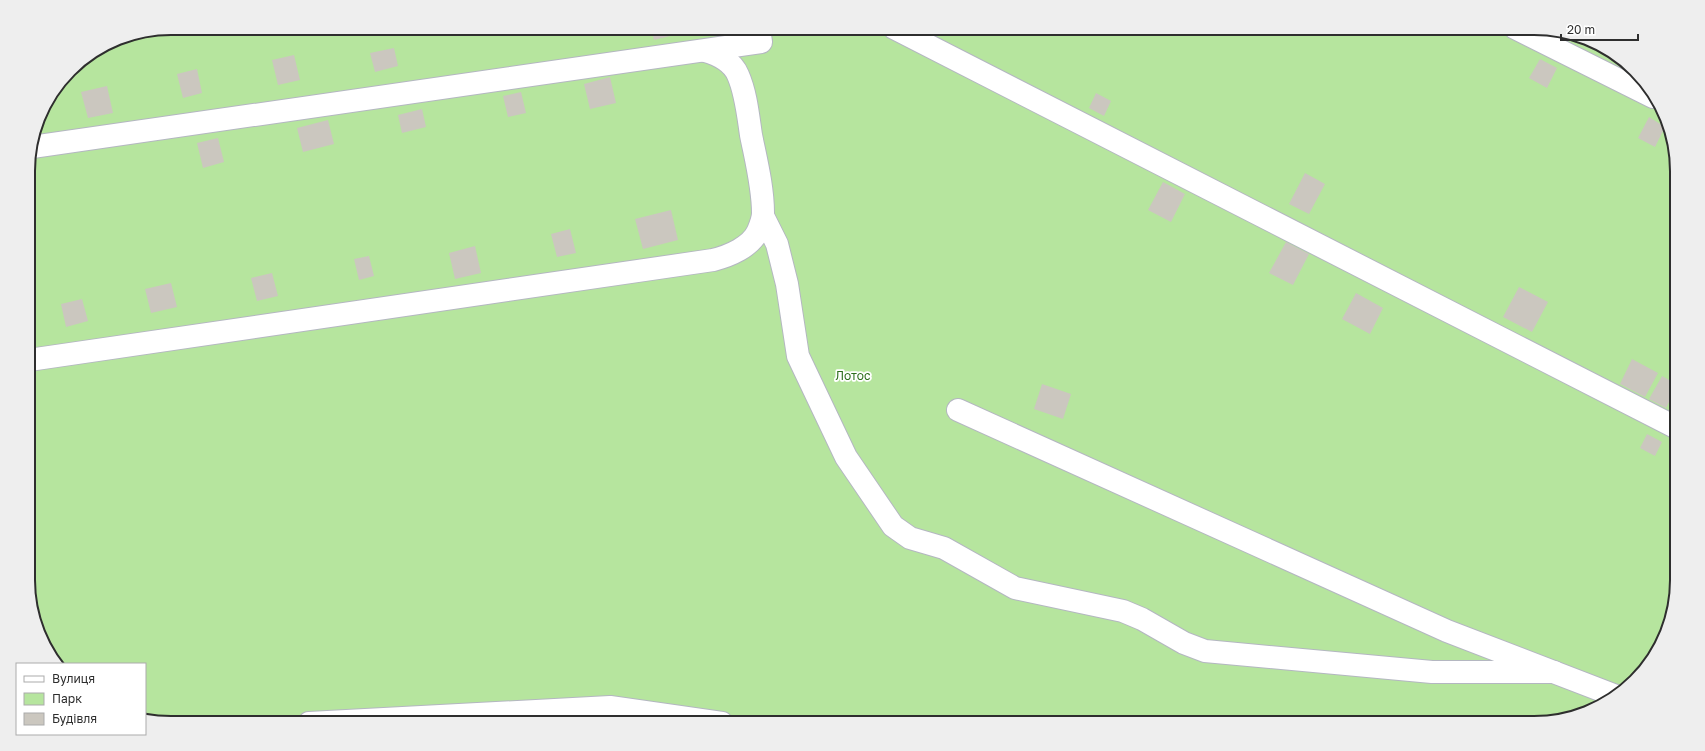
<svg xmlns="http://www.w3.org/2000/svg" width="1705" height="751" font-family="'Golos Text',sans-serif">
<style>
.green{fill:#b6e59e}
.building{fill:#cbc7bf}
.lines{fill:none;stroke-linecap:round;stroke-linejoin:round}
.minor-casing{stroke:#b4b7c1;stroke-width:24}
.minor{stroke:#fff;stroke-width:22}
.labels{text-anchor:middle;stroke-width:3.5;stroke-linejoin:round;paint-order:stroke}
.park-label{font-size:12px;fill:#2c6e1b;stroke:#fff}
.rim{fill:none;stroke:#2e2e2e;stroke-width:2}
</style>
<rect width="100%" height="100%" fill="#efe9e1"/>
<polygon class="green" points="171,28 1534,28 1588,39 1647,84 1676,153 1677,580 1666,634 1621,694 1580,715 1543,723 722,723 610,707 309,723 171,723 145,718 145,664 56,664 29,599 28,162 43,108 77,64 117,39"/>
<g class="building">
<polygon points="651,28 685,28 686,32 654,40"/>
<polygon points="394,48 398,66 375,72 370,53"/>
<polygon points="294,55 300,80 278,85 272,60"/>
<polygon points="1540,59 1557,68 1547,88 1529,78"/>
<polygon points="197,69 202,93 183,98 177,74"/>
<polygon points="610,77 616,103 590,109 584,84"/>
<polygon points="107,86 113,113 88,118 81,92"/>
<polygon points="521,92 526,113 508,117 503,96"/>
<polygon points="1096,93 1111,101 1104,116 1089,108"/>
<polygon points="422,109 426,127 402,133 398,115"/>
<polygon points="1649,117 1665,127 1655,147 1638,138"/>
<polygon points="328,120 334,144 303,152 297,128"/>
<polygon points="218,138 224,162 203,168 197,143"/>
<polygon points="28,166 35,188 28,190"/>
<polygon points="1305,173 1325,184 1309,214 1289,204"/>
<polygon points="1163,182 1185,194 1171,222 1148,210"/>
<polygon points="671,210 678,240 643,249 635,219"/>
<polygon points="570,229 576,253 557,257 551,234"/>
<polygon points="1286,242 1309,254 1293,285 1269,273"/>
<polygon points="475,246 481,273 455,279 449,253"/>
<polygon points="369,256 374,276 359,280 354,259"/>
<polygon points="272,273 278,296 257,301 251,278"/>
<polygon points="171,283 177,307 151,313 145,289"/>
<polygon points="1519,287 1548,302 1532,332 1503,317"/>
<polygon points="1356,293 1383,308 1370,334 1342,319"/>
<polygon points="82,299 88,321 66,327 61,304"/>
<polygon points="1632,359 1658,373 1645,397 1620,384"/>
<polygon points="1662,376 1676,384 1676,389 1666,408 1649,399"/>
<polygon points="1042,384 1071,394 1063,419 1034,409"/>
<polygon points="1647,434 1662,442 1655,456 1640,448"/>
</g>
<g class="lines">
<g class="minor-casing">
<g id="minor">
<polyline points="894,28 1677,428"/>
<polyline points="1515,28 1653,97"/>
<polyline points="32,147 761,42 759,28"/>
<polyline points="763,216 777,244 787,284 798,356 846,457 893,526 910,538 944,548 1015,588 1123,611 1142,619 1184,643 1205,651 1432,672 1554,672"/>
<path d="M29 360 713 260C729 256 751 247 758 231 760 226 763 219 763 213 763 187 756 160 751 135 748 115 746 93 738 75 732 61 719 55 705 51"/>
<polyline points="958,410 1447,631 1616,696"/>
<polyline points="309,723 610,707 722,723"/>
</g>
</g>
<use href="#minor" class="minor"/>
</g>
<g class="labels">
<g class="park-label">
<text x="853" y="380">Лотос</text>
</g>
</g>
<path d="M0 0H1705V751H0ZM171 35H1534A136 136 0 0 1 1670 171V580A136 136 0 0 1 1534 716H171A136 136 0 0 1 35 580V171A136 136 0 0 1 171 35Z" fill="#eee" fill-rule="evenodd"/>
<path class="rim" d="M171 35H1534A136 136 0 0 1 1670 171V580A136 136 0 0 1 1534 716H171A136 136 0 0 1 35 580V171A136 136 0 0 1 171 35Z"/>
<rect x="16" y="663" width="130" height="72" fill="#ffffff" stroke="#ababab"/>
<rect x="24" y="676" width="20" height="6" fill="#ffffff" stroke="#ababab"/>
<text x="52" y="683" font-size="12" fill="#2e2e2e">Вулиця</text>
<rect x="24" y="693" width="20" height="12" fill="#b6e59e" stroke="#ababab"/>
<text x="52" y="703" font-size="12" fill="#2e2e2e">Парк</text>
<rect x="24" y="713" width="20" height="12" fill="#cbc7bf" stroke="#ababab"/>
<text x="52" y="723" font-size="12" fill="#2e2e2e">Будівля</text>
<path d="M1561 34v6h77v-6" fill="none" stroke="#2e2e2e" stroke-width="2"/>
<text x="1567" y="34" font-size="12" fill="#2e2e2e" stroke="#ffffff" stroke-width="3" paint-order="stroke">20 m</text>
</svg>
